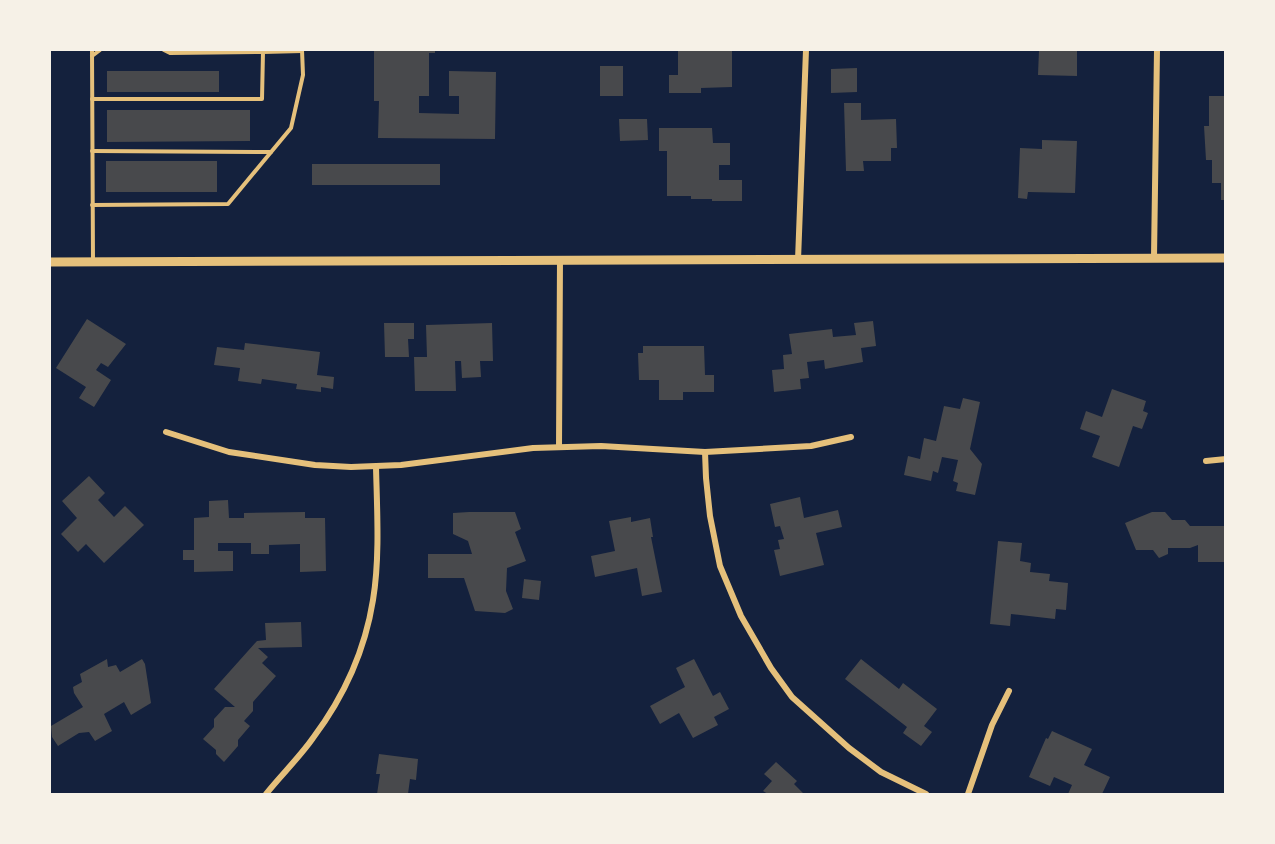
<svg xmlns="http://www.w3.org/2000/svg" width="1275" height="844" font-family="Commissioner,sans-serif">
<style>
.building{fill:#48494c}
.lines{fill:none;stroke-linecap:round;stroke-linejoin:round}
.service{stroke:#e5c07b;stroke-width:4}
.minor{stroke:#e5c07b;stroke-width:6}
.tertiary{stroke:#e5c07b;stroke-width:9}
</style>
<rect width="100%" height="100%" fill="#14213d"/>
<g class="building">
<polygon points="374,50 435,50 435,53 429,53 429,96 419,96 419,113 459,114 459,96 449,96 449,71 496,72 495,139 378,138 379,101 374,101"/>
<polygon points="678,50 732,50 732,87 701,88 701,93 669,93 669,75 678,75"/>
<polygon points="1039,50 1077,50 1077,76 1038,75"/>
<rect x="600" y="66" width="23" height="30"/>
<polygon points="857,68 857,92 831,93 831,69"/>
<rect x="107" y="71" width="112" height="21"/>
<polygon points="1209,96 1226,96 1226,200 1221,200 1221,183 1212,183 1212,160 1206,160 1204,126 1209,126"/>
<polygon points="844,103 861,103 861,120 896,119 897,148 891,148 891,161 863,161 864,171 846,171"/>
<polygon points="107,110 250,110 250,141 107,142"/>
<polygon points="619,119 647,119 648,140 620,141"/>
<polygon points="659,128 712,128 713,143 730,143 730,165 719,165 719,180 742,180 742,201 712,201 712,199 691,199 691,196 667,196 667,151 659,151"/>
<polygon points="1042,140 1077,141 1075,193 1028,192 1027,199 1018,198 1020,148 1042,149"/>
<rect x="106" y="161" width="111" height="31"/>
<rect x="312" y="164" width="128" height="21"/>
<polygon points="87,319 126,344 108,367 101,363 96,370 111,380 94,407 79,398 86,387 56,368"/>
<polygon points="873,321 876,346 861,348 863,362 825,369 824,360 807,362 809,378 800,379 801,389 774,392 772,370 784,369 783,355 792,354 789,334 832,329 833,337 856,335 854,323"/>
<polygon points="384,323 414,323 414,339 408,339 409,357 385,357"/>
<polygon points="492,323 493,361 480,361 481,377 462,378 461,361 455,361 456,391 415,391 414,357 427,357 426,325"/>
<polygon points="245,343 320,352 317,375 334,377 333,389 321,387 321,392 296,389 297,384 262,379 261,384 238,381 240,368 214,365 217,347 244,350"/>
<polygon points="643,346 704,346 705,375 714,375 714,392 683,392 683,400 659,400 659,380 639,380 638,353 643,353"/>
<polygon points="1112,389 1146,401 1143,411 1148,413 1142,429 1133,426 1119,467 1092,457 1100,436 1080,429 1086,411 1102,417"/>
<polygon points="963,398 980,402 970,449 982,464 975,495 956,491 958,483 953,481 958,460 942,457 938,473 933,471 931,481 904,475 908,456 920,459 924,438 936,441 944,406 960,409"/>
<polygon points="89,476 105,493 98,500 114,517 125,506 144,525 104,563 86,544 78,552 61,534 77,518 62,501"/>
<polygon points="800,497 804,518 838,510 842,527 816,533 824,565 780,576 774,550 780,549 778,540 784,539 780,526 775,527 770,504"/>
<polygon points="228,500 229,518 244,518 244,513 305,512 305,518 325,518 326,571 300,572 300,544 269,545 269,554 251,554 251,543 218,543 218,551 233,551 233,571 194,572 194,560 183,560 183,550 194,550 194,518 209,517 209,501"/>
<polygon points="469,512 515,512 521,529 515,532 526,561 507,568 506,591 513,609 505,613 475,611 464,578 428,578 428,554 472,554 468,541 453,534 453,513"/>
<polygon points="1152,512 1165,512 1172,520 1185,520 1190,526 1226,526 1226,562 1198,562 1198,545 1190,548 1168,548 1168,554 1159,558 1153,550 1136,550 1125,523"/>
<polygon points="631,517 631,522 650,518 653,537 651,537 662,592 642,596 637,568 595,577 591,556 615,551 609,521"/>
<polygon points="998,541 1022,543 1020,561 1031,563 1030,572 1050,574 1049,581 1068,583 1066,610 1056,609 1055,619 1011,614 1010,626 990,624"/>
<polygon points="524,579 541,581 539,600 522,598"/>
<polygon points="301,622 302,647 258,648 268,657 262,663 276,676 253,702 253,711 244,721 250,726 238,740 238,746 224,762 216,754 216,750 203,739 214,727 214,719 225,707 235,707 214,689 257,641 266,640 265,623"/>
<polygon points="107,659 108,667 116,665 120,672 142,659 145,664 151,703 131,715 124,702 104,714 112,731 95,741 89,732 79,733 58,746 52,737 51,726 83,707 74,693 73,687 82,682 80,674"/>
<polygon points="694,659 713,696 720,692 729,709 714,717 718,725 693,738 679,713 660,724 650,706 685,687 676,668"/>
<polygon points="861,659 899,689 903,683 937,709 924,726 932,732 921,746 903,733 907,727 845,679"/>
<polygon points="1052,731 1092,749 1084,765 1110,777 1102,794 1068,794 1072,785 1054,777 1050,786 1029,777 1046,738 1048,739"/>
<polygon points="379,754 418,759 416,780 410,779 408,794 377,794 380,774 376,774"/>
<polygon points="776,762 797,781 794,784 804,794 768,794 763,791 772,781 764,774"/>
</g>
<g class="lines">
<g class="service">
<polyline points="92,50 93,262"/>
<polyline points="164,50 170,53 263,52 263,50"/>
<polyline points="92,56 100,50"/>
<polyline points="92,99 262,99 263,52 302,51"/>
<polyline points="92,151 271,152"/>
<polyline points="92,205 228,204 291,128 303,75 302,50"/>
</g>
<g class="minor">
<polyline points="1154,257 1157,50"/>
<polyline points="798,260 806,50"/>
<polyline points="166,432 229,452 315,465 351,467 401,465 533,448 601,446 705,452 811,446 851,437"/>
<polyline points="559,447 560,259"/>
<polyline points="705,452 706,478 710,516 720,566 741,616 771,668 792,697 849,748 881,772 926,794"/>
<polyline points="1206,461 1226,459"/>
<path d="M266 794C281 775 299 758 313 738 343 698 365 650 373 600 380 558 377 509 376 467"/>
<polyline points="968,794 992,725 1009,691"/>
</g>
<polyline class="tertiary" points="50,262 1226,258"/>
</g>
<rect width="1275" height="844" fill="none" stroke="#f6f1e7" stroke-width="102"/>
</svg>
